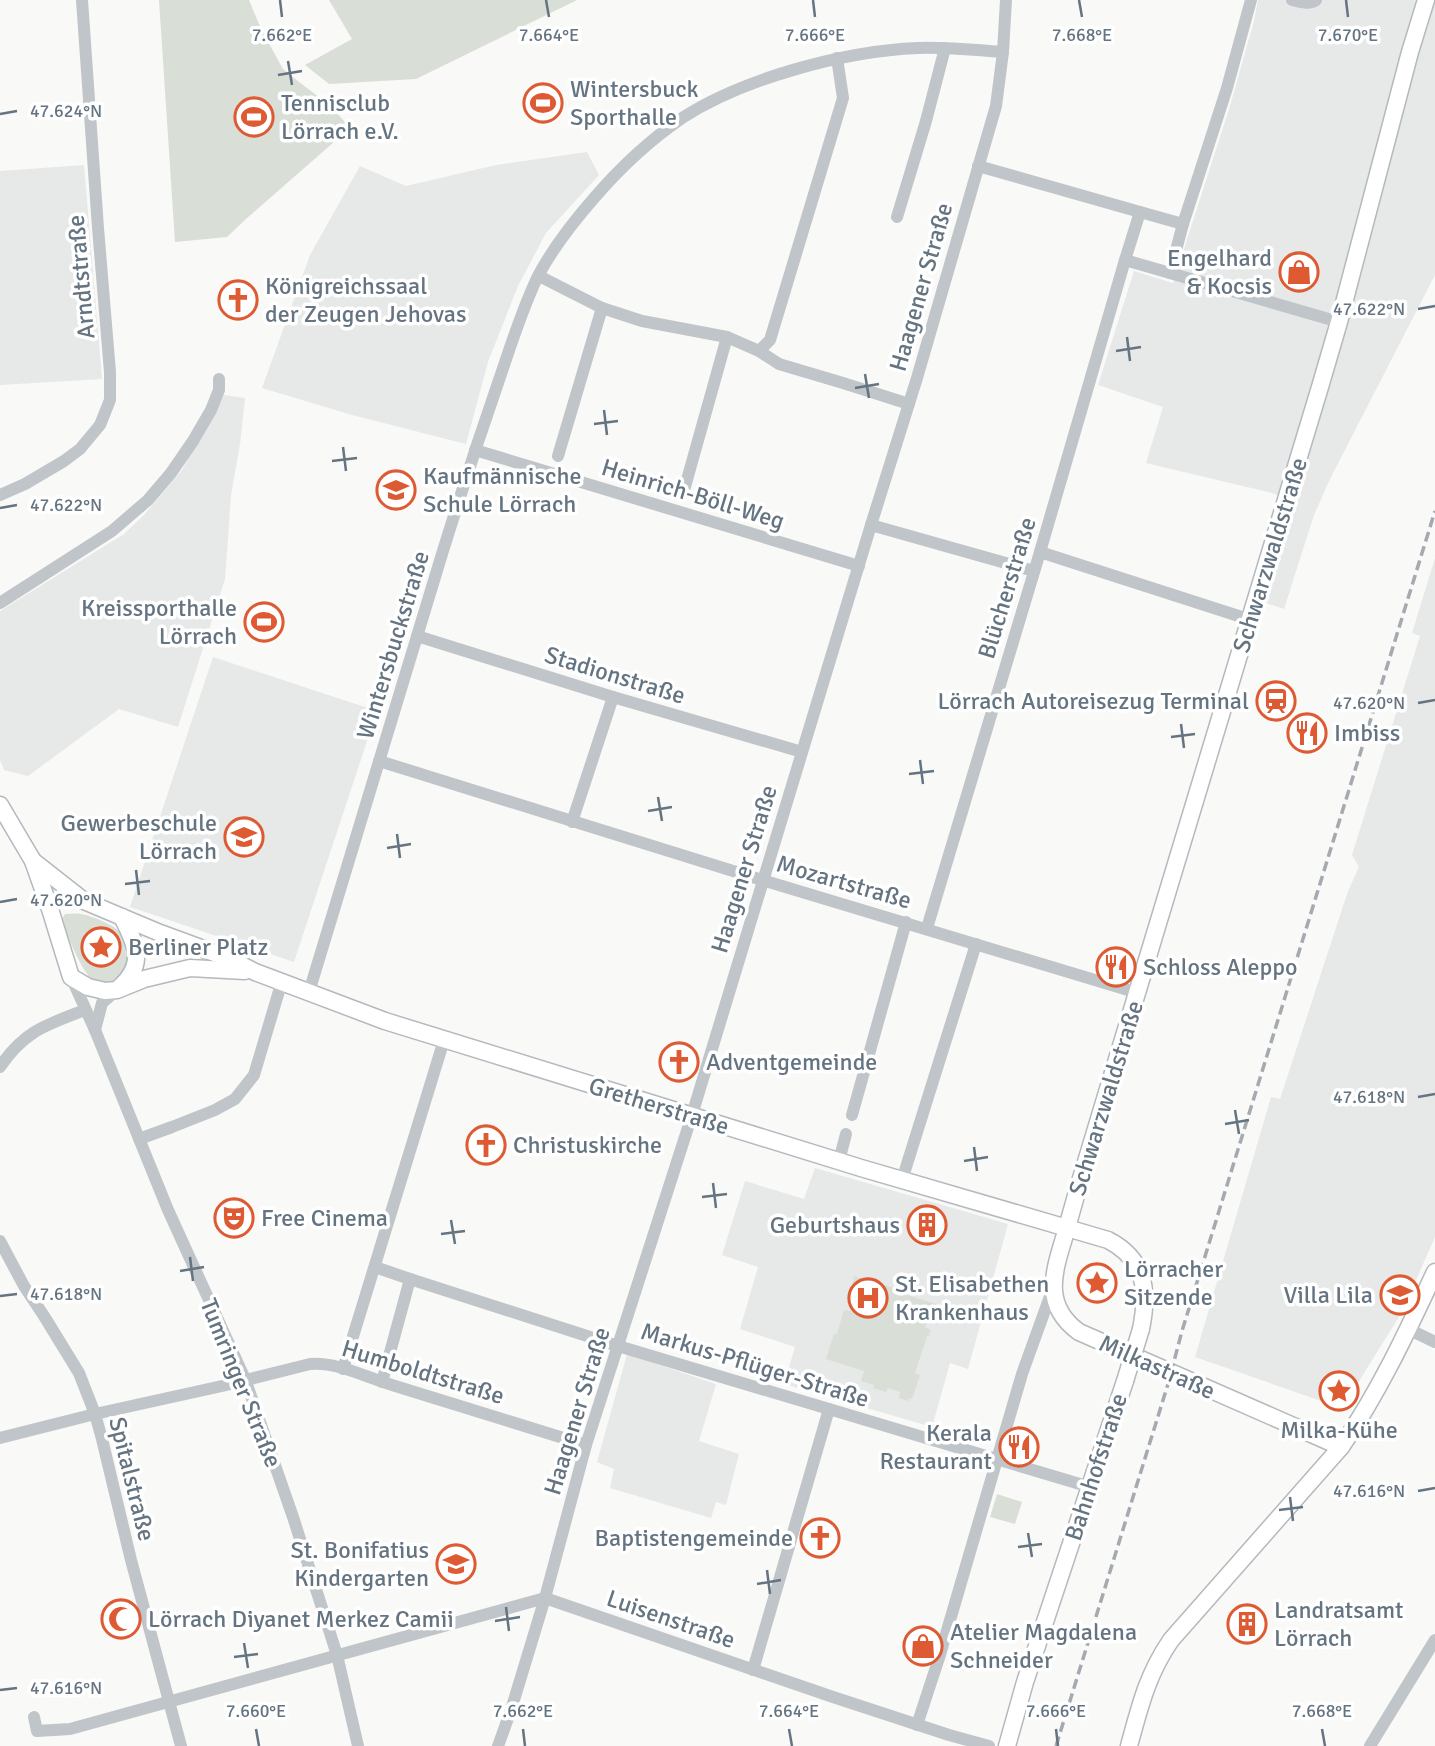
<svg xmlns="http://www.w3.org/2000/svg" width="1435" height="1746" font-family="Signika,sans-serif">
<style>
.built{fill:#e7e8e8}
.green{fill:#d9ded6}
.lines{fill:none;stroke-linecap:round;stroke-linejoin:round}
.major-casing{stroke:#b4b9bd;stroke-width:19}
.minor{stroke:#c0c5c9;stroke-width:12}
.major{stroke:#fff;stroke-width:16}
.rail{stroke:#a4aab0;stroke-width:3.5;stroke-dasharray:10 5;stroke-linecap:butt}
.major-bridge-casing{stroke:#b4b9bd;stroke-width:19;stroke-linecap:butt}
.major-bridge{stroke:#fff;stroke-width:16}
.ticks{fill:none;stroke:#657481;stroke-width:2.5}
.labels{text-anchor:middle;stroke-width:7;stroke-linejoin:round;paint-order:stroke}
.poi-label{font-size:24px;fill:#657481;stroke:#fff;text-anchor:start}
.street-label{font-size:24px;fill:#657481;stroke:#fff}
.ticks-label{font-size:18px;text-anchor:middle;fill:#657481;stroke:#fff;stroke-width:7;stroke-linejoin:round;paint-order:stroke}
</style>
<rect width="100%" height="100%" fill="#f9f9f7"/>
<g class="built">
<polygon points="1258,0 1435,0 1435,275 1330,479 1314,515 1284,609 1266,603 1293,501 1272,493 1146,463 1163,407 1098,385 1134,271 1173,283 1230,106 1254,21"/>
<polygon points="587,152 599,175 546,233 518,286 488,362 466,444 352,415 262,388 310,255 360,166 406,186 496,165"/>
<polygon points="84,165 102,379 0,385 0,171"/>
<polygon points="224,395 245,398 240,444 231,495 225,579 178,727 119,709 28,776 4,770 0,760 0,611 124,534 144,515 182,470"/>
<polygon points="1435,558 1435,1237 1402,1312 1361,1378 1344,1409 1195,1357 1271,1097 1280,1099 1348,891 1359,867 1352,855 1420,636 1412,633"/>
<polygon points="213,657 377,711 294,962 130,907"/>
<polygon points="815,1168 1008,1224 968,1369 950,1363 932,1427 784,1384 795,1347 740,1329 758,1267 722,1255 745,1181 804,1199"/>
<polygon points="627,1354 716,1384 699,1441 739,1454 726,1505 716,1502 711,1518 610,1488 614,1469 597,1462"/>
</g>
<g class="green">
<polygon points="159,0 249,0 261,29 283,69 299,82 331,106 350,128 247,218 227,237 175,242"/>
<polygon points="329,0 577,0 416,79 329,84 305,65 352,39"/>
<path d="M65 914C70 914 76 913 81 914 93 916 117 926 124 936 139 956 122 1000 95 982 81 972 69 937 61 921Z"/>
<polygon points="853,1276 894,1288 894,1291 936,1304 932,1319 928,1318 925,1327 931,1330 929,1336 927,1336 915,1373 920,1375 912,1399 909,1398 908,1401 899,1398 900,1392 888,1388 886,1392 873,1388 874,1385 861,1381 864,1371 826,1359 834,1334 837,1334 844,1310 851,1311 853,1305 847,1303 854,1278"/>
<polygon points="997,1494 1022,1502 1015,1524 990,1517"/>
</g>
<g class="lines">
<g class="major-casing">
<g id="major">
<polyline points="0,805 33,861 50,909 71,977 88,987 105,991 117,990 144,979 190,968 245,971"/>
<path d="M33 861 84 901 160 933 228 958 255 972 385 1021 861 1168 1108 1240C1145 1259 1149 1290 1141 1329"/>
<path d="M120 987C146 964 136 944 122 917"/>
<path d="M1341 1447 1079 1332C1043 1306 1053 1274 1064 1238 1069 1220 1074 1203 1079 1185L1320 387 1339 322 1410 52 1426 0"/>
<polyline points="1007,1746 1025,1682 1125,1381"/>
<path d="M1129 1746C1140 1706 1147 1675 1171 1640L1341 1447C1379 1392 1407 1332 1435 1272"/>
</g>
</g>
<g class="minor">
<path d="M1292 0C1300 2 1309 5 1316 0"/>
<polyline points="978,166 1140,212"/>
<polyline points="897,217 926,121 945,48"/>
<polyline points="1183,224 1140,212 1125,260 1339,322"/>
<polyline points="1170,273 1183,224 1227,88 1251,0"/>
<polyline points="539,276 602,308 642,321 727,337 759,351 779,364 843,383 909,404"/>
<polyline points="759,351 770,340 843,98 837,58"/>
<polyline points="475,450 859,566"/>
<polyline points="558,456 602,308"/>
<polyline points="683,494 727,337"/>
<polyline points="0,495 25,484 64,461 80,449 100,425 110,400 110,372 98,228 82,0"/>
<polyline points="871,525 1034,571"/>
<polyline points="1040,552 1251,620"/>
<polyline points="0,603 112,531 148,500 171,473 193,441 211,410 219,390 219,379"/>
<polyline points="417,636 613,697 802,752"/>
<polyline points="379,761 762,880 1138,993"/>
<polyline points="572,822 613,697"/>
<polyline points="927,928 1040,552 1125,260"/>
<polyline points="71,977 95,1030 168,1210 245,1379 293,1517 337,1655 358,1746"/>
<path d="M309 992C354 846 397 700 442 554 460 496 479 438 499 380 511 345 522 309 538 276 554 246 573 222 595 197 620 168 650 140 682 118 744 78 845 51 918 48 946 47 975 50 1003 52"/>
<polyline points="95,1030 102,1003 117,990"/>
<path d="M0 1067C24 1031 46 1025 85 1010"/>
<polyline points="852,1115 906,922"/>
<polyline points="139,1139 172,1127 215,1110 235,1099 254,1075 282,981"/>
<polyline points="839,1161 846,1134"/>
<polyline points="902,1180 976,944"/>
<polyline points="0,1241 24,1286 44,1316 79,1373 95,1414 102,1439 131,1560 181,1746"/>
<polyline points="375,1267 410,1279 382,1382"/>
<polyline points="410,1279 618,1346 1090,1487"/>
<polyline points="1408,1329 1435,1342"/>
<polyline points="343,1369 444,1040"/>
<path d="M0 1438 95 1414 222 1386 310 1364C338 1362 365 1377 392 1385 457 1405 521 1425 586 1445"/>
<polyline points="753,1670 829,1409"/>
<polyline points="34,1717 37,1731 70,1729 545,1598 833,1697 949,1735 989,1746"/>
<polyline points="917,1725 939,1658 1022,1374 1053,1288"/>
<polyline points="498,1746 511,1710 545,1598 586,1445 692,1115 871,525 917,378 996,106 1003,52 1006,0"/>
<polyline points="1370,1746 1435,1640"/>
</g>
<use href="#major" class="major"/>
<polyline class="rail" points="1056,1746 1168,1384 1182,1331 1435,511"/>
<g class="major-bridge-casing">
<polyline id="major-bridge" points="1125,1381 1141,1329"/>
</g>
<use href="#major-bridge" class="major-bridge"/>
</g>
<path class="ticks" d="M280 0 282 17M546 0 549 17M813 0 815 17M1079 0 1082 17M1346 0 1348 17M288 61 292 85M278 75 302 71M0 114 17 111M1418 309 1435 306M1127 337 1130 361M1116 351 1141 347M865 374 869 398M855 388 879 384M604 410 607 435M594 424 618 421M343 447 346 471M332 461 357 458M0 508 17 505M1418 703 1435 700M1181 724 1184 748M1171 737 1195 734M920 760 923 784M909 774 934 771M658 797 662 821M648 811 672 807M397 834 400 858M387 848 411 844M136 870 139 895M125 884 150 881M0 902 17 899M1418 1097 1435 1094M1235 1110 1239 1134M1225 1124 1249 1120M974 1147 977 1171M964 1161 988 1157M713 1183 716 1208M702 1197 727 1194M451 1220 455 1244M441 1234 465 1231M190 1257 193 1281M180 1271 204 1267M0 1296 17 1294M1418 1491 1435 1488M1290 1497 1293 1521M1279 1510 1303 1507M1028 1533 1032 1557M1018 1547 1042 1544M767 1570 770 1594M757 1584 781 1580M506 1607 509 1631M495 1621 520 1617M244 1643 248 1668M234 1657 258 1654M0 1690 17 1688M256 1729 259 1746M523 1729 525 1746M789 1729 792 1746M1056 1729 1058 1746M1322 1729 1325 1746"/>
<defs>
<g id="stadium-ring" transform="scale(2.0125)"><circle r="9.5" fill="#fff" stroke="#de5a32" stroke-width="1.5"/><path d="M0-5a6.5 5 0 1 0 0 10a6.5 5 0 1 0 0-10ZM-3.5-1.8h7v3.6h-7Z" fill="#de5a32"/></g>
<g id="shop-ring" transform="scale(2.0125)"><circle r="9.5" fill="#fff" stroke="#de5a32" stroke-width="1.5"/><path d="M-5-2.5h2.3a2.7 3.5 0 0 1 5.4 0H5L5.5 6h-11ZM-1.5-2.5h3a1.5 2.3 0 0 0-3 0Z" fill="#de5a32"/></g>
<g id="church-ring" transform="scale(2.0125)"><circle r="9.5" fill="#fff" stroke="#de5a32" stroke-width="1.5"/><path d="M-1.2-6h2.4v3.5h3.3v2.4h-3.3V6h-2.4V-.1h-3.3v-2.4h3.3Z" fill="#de5a32"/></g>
<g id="university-ring" transform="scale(2.0125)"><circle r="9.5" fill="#fff" stroke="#de5a32" stroke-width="1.5"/><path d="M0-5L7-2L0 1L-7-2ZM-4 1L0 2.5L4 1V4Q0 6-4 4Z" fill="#de5a32"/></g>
<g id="station-ring" transform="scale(2.0125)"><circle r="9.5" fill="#fff" stroke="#de5a32" stroke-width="1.5"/><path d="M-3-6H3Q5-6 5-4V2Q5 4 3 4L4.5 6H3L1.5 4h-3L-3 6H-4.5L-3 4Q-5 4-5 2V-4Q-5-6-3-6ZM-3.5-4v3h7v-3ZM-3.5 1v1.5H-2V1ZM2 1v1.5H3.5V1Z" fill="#de5a32"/></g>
<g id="restaurant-ring" transform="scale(2.0125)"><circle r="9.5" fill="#fff" stroke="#de5a32" stroke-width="1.5"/><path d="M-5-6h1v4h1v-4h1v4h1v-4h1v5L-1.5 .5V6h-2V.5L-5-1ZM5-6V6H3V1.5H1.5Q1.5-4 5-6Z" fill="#de5a32"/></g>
<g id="sight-ring" transform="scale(2.0125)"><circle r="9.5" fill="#fff" stroke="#de5a32" stroke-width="1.5"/><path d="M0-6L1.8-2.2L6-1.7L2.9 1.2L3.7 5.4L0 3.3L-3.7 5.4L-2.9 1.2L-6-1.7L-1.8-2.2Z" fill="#de5a32"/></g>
<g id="theatre-ring" transform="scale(2.0125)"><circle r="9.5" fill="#fff" stroke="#de5a32" stroke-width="1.5"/><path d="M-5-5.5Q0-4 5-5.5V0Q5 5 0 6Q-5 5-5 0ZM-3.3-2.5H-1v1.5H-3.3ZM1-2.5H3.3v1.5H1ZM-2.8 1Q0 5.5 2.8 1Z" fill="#de5a32"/></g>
<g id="building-ring" transform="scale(2.0125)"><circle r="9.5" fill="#fff" stroke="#de5a32" stroke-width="1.5"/><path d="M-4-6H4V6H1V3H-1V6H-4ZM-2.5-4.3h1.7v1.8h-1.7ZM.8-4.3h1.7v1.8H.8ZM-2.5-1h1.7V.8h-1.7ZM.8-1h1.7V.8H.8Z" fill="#de5a32"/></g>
<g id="school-ring" transform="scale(2.0125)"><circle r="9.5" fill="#fff" stroke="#de5a32" stroke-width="1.5"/><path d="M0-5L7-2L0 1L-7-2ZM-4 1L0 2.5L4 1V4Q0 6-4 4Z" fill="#de5a32"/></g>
<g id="hospital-ring" transform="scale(2.0125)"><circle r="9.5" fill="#fff" stroke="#de5a32" stroke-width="1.5"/><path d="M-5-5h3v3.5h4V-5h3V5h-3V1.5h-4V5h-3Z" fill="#de5a32"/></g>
<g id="mosque-ring" transform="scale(2.0125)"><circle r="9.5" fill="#fff" stroke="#de5a32" stroke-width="1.5"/><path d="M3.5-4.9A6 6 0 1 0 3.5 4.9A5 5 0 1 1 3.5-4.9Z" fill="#de5a32"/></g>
</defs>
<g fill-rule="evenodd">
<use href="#stadium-ring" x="543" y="103"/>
<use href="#stadium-ring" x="254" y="117"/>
<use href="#shop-ring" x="1299" y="272"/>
<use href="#church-ring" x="238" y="300"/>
<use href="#university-ring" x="396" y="490"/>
<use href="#stadium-ring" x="264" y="622"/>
<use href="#station-ring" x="1276" y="701"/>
<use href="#restaurant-ring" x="1307" y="733"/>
<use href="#university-ring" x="244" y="837"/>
<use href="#sight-ring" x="101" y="947"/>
<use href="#restaurant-ring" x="1116" y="967"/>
<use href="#church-ring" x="679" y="1062"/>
<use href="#church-ring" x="486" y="1145"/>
<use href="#theatre-ring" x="234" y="1218"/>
<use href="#building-ring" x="927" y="1225"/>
<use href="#sight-ring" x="1097" y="1283"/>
<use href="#school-ring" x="1400" y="1295"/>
<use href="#hospital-ring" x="868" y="1298"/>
<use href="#sight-ring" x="1339" y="1391"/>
<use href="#restaurant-ring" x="1019" y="1447"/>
<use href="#church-ring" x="820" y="1538"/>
<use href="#school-ring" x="456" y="1564"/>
<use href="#mosque-ring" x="121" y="1619"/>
<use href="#building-ring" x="1247" y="1624"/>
<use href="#shop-ring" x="923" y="1646"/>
</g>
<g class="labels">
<g class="poi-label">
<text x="570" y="97">Wintersbuck<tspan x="570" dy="28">Sporthalle</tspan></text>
<text x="281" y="111">Tennisclub<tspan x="281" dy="28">Lörrach e.V.</tspan></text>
<text x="1272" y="266" text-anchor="end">Engelhard<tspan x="1272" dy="28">&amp; Kocsis</tspan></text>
<text x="265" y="294">Königreichssaal<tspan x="265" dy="28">der Zeugen Jehovas</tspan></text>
<text x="423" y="484">Kaufmännische<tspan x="423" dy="28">Schule Lörrach</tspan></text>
<text x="237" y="616" text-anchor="end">Kreissporthalle<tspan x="237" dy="28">Lörrach</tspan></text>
<text x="1249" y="709" text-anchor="end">Lörrach Autoreisezug Terminal</text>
<text x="1334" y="741">Imbiss</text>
<text x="217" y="831" text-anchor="end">Gewerbeschule<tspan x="217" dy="28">Lörrach</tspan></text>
<text x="128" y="955">Berliner Platz</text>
<text x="1143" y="975">Schloss Aleppo</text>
<text x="706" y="1070">Adventgemeinde</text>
<text x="513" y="1153">Christuskirche</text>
<text x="261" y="1226">Free Cinema</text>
<text x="900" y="1233" text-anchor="end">Geburtshaus</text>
<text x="1124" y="1277">Lörracher<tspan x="1124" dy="28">Sitzende</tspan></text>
<text x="895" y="1292">St. Elisabethen<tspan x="895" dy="28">Krankenhaus</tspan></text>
<text x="1373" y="1303" text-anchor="end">Villa Lila</text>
<text x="1339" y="1438" text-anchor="middle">Milka-Kühe</text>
<text x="992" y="1441" text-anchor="end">Kerala<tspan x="992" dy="28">Restaurant</tspan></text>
<text x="793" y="1546" text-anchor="end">Baptistengemeinde</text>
<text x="429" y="1558" text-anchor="end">St. Bonifatius<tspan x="429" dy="28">Kindergarten</tspan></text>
<text x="1274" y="1618">Landratsamt<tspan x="1274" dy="28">Lörrach</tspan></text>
<text x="148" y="1627">Lörrach Diyanet Merkez Camii</text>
<text x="950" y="1640">Atelier Magdalena<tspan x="950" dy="28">Schneider</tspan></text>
</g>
<g class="street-label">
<text transform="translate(81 277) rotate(-95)" y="8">Arndtstraße</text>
<text transform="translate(921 287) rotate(-74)" y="8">Haagener Straße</text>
<text transform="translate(693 494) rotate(17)" y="8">Heinrich-Böll-Weg</text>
<text transform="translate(1270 555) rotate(-73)" y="8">Schwarzwaldstraße</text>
<text transform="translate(1007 588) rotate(-73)" y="8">Blücherstraße</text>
<text transform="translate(393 645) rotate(-73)" y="8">Wintersbuckstraße</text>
<text transform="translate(615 675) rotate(17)" y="8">Stadionstraße</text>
<text transform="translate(744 869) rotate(-73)" y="8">Haagener Straße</text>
<text transform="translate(844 882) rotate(16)" y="8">Mozartstraße</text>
<text transform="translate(1106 1098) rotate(-73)" y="8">Schwarzwaldstraße</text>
<text transform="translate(659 1106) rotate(17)" y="8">Gretherstraße</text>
<text transform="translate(755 1365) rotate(17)" y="8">Markus-Pflüger-Straße</text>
<text transform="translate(1157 1367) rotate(24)" y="8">Milkastraße</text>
<text transform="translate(423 1372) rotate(17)" y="8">Humboldtstraße</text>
<text transform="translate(241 1383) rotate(68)" y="8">Tumringer Straße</text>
<text transform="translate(577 1411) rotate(-73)" y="8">Haagener Straße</text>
<text transform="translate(1096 1467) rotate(-72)" y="8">Bahnhofstraße</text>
<text transform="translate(132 1479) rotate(76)" y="8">Spitalstraße</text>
<text transform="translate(671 1619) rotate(19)" y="8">Luisenstraße</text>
</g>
</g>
<g class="ticks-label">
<text x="282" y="41">7.662°E</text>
<text x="549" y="41">7.664°E</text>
<text x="815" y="41">7.666°E</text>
<text x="1082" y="41">7.668°E</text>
<text x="1348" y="41">7.670°E</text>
<text x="66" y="117">47.624°N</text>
<text x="1369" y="315">47.622°N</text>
<text x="66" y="511">47.622°N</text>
<text x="1369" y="709">47.620°N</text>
<text x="66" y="906">47.620°N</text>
<text x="1369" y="1103">47.618°N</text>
<text x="66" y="1300">47.618°N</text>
<text x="1369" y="1497">47.616°N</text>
<text x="66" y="1694">47.616°N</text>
<text x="256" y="1717">7.660°E</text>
<text x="523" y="1717">7.662°E</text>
<text x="789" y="1717">7.664°E</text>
<text x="1056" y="1717">7.666°E</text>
<text x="1322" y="1717">7.668°E</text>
</g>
</svg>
